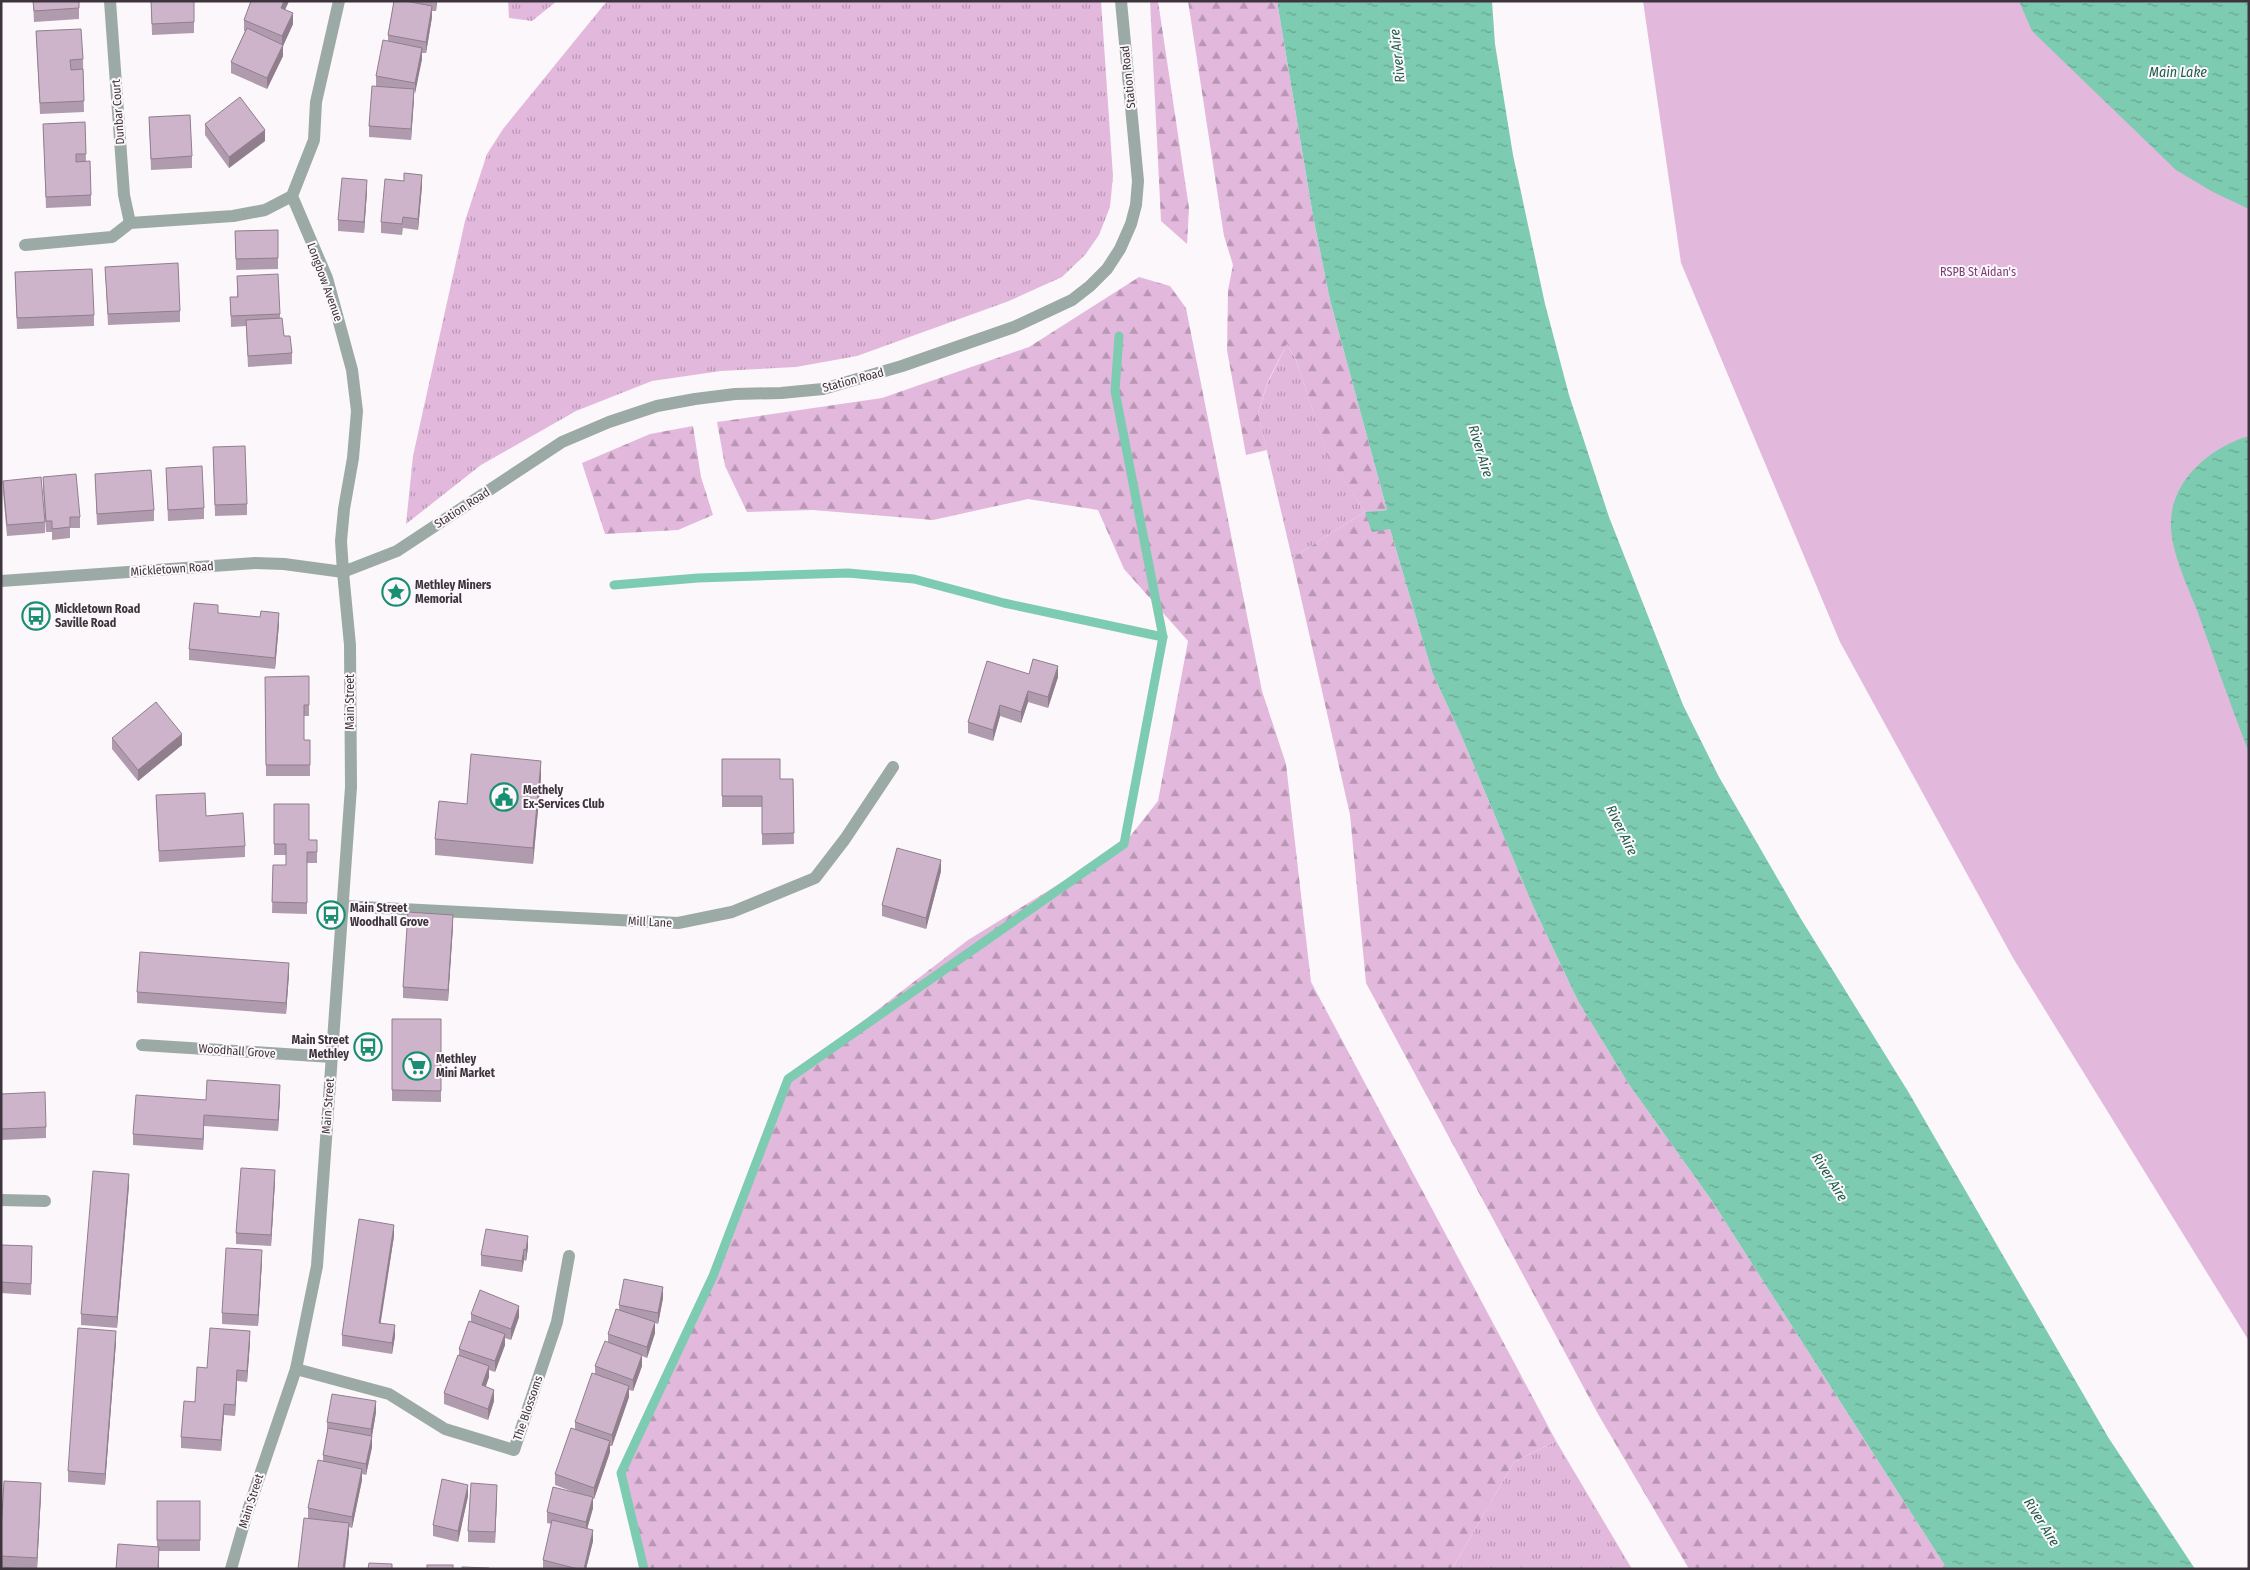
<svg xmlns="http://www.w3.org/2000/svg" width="2250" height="1570" font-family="'Fira Sans Condensed',sans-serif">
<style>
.grass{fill:url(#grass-tufts)}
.forest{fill:url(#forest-firs)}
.green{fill:#e2b9dd}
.water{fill:url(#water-ripples)}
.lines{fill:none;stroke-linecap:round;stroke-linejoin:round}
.stream{stroke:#7dcbb1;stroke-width:9}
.minor{stroke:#9baaa4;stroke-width:12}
.tertiary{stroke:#9baaa4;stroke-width:12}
.wall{fill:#b09bae}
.shaded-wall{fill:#907e8d}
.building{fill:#cdb4ca;stroke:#907e8d}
.labels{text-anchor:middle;stroke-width:4;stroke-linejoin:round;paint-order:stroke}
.street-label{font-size:12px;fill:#3e343d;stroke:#fcf7fb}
.park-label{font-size:12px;fill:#7a3b75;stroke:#fcf7fb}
.poi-label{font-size:12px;font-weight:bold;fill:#3e343d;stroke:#fcf7fb;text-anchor:start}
.water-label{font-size:14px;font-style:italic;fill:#205e4c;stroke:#fcf7fb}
</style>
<defs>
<pattern id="grass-tufts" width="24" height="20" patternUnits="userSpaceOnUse" patternTransform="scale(1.25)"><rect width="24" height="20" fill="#e2b9dd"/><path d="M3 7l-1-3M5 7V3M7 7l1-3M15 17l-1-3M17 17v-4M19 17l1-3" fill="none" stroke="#b997b4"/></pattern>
<pattern id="forest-firs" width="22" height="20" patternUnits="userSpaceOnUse" patternTransform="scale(1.25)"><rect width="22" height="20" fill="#e2b9dd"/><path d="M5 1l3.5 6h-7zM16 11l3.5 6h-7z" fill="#b997b4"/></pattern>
<pattern id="water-ripples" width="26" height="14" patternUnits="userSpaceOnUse" patternTransform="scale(1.25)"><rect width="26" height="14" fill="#7dcbb1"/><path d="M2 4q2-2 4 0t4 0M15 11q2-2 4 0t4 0" fill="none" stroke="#68a691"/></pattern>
</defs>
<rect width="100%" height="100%" fill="#fcf7fb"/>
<g class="grass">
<polygon points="508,1 557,1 532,21 509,18"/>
<polygon points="607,1 1101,1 1113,176 1110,207 1099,235 1085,255 1062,277 1009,301 857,356 796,367 721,371 652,381 576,411 481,465 406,524 413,456 465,221 487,154 503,129"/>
<polygon points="1287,344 1296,360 1328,456 1365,512 1292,558 1258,413 1268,382"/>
<polygon points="1556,1441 1632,1569 1452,1569 1514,1462"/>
</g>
<g class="forest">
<polygon points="1150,1 1158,1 1189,208 1187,244 1161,221"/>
<polygon points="1188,1 1277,1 1313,216 1330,300 1387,510 1366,512 1390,529 1432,672 1461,735 1533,906 1578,1001 1628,1083 1712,1201 1947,1569 1689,1569 1598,1414 1366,983 1350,815 1292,558 1365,512 1328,457 1296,360 1287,344 1268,381 1258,413 1267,450 1246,455 1227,350 1228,290 1233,265 1224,236"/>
<polygon points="1139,277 1170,286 1186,308 1262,691 1286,764 1311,982 1556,1441 1514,1462 1452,1569 644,1569 621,1473 713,1276 788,1079 968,940 1124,844 1158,801 1188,641 1124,569 1098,510 1028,499 933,520 813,510 747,512 725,466 717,422 882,398 1029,347"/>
<polygon points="693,426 701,477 713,515 678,530 605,534 582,463 650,434"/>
</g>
<polygon class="green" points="1643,1 2249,1 2249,1341 2013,958 1840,642 1681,263"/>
<g class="water">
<polygon points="1277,1 1492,1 1495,44 1513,155 1545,304 1569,395 1609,517 1683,705 1719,777 1801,919 1909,1093 2108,1437 2195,1569 1947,1569 1712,1201 1628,1083 1578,1001 1533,906 1461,735 1432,672 1390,529 1372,532 1365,512 1387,510 1330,300 1313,216"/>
<polygon points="2019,1 2249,1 2249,209 2213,192 2176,170 2032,31"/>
<path d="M2249 436V753C2231 706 2214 658 2197 610 2187 585 2169 547 2171 520 2173 479 2211 447 2249 436Z"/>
</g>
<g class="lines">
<g class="stream">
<polyline points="614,585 698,578 848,573 914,579 1004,603 1163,637"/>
<polyline points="644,1569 621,1473 713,1276 788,1079 1124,844 1163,637 1115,391 1119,336"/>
</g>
<g class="minor">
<polyline points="110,1 124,195 130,223"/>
<polyline points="339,1 316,102 314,140 292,196 327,278 352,370 357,411 353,458 344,509 341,541 343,572 397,551 562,442 609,422 657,406 695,399 735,394 781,393 823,389 902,366 1014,327 1072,300 1090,286 1107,269 1120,249 1131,224 1136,205 1138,181 1121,1"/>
<polyline points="25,245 112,237 130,223 233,216 265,210 292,196"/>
<polyline points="342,906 678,923 732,912 815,878 845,839 893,767"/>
<polyline points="142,1045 332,1057"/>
<polyline points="1,1200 45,1201"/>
<polyline points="296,1369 389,1394 445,1429 514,1450 557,1322 569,1256"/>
</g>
<polyline class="tertiary" points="1,581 255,563 284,564 343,572 350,645 351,787 317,1266 296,1369 247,1513 231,1569"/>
</g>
<g class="wall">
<polygon points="33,1 79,1 79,19 34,22"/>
<polygon points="151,1 194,1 194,33 152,35"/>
<polygon points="251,1 289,1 285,9 293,24 283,46 283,56 267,89 231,73 231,62 245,31 244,31 244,20"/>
<polygon points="394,1 437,1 436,11 432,11 432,17 426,53 422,53 422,59 414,94 411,140 369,137 369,126 376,86 376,76 388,41 388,35"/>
<polygon points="36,31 83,59 84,112 40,114"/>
<polygon points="149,117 192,156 192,168 151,170"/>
<polygon points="85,122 86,161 91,195 91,206 46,208 43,124"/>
<polygon points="205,124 265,141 229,168 205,135"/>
<polygon points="422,186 418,230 403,228 402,235 381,233 381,222"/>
<polygon points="367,191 364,233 338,231 338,220"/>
<polygon points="278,230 278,269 236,270 235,231"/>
<polygon points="105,267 180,311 180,322 108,325"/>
<polygon points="15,272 94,315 94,326 17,329"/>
<polygon points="237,276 280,314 280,318 284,336 292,353 292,364 248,367 246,326 231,327 230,297 237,297"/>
<polygon points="213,447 247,504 247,515 215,516"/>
<polygon points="166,468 204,508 204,519 168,521"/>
<polygon points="95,474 154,510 154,521 97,525"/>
<polygon points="43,477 80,517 80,528 70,528 70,538 52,540 52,532 46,532 43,488"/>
<polygon points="3,481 45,522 45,533 7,536 3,492"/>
<polygon points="218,613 279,624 275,669 189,660 189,649"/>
<polygon points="1029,674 1058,677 1048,708 1028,702 1021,723 1000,716 993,741 968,733 968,722"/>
<polygon points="309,676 309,716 304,716 304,740 310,740 310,776 266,776 265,677"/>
<polygon points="112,738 182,745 138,781 112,749"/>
<polygon points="722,759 780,779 793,779 794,844 762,845 762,807 722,807"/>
<polygon points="541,777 533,864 435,855 435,839 467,804"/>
<polygon points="156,795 245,846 245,857 159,862"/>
<polygon points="274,804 309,840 317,840 317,863 307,863 307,914 272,913 273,865 286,865 286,855 274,855"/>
<polygon points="941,871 926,929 882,916 882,905"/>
<polygon points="453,926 448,1001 403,998 403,987"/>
<polygon points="289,974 286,1014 137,1003 137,992"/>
<polygon points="392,1019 441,1019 441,1102 392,1101"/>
<polygon points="1,1094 46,1127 46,1138 1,1140"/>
<polygon points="280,1096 278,1131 204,1126 203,1150 133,1145 133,1134"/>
<polygon points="275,1181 271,1246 236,1244 236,1233"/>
<polygon points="129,1185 117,1328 81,1325 81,1314"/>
<polygon points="394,1236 380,1323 395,1336 392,1354 342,1346 342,1335"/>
<polygon points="1,1245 32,1257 31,1295 1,1293"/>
<polygon points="528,1247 526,1261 524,1260 522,1272 481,1266 481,1255"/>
<polygon points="262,1261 258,1326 222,1324 222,1313"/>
<polygon points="663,1298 658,1324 655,1323 655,1333 647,1358 642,1356 642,1366 633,1391 629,1390 629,1397 612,1446 610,1446 610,1452 594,1499 593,1499 593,1508 587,1529 593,1541 586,1569 543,1569 543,1560 552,1524 547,1523 547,1512 576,1493 555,1485 555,1474 575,1429 575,1422 595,1374 595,1366 608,1342 608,1334 619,1310 619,1305"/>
<polygon points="471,1314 519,1317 511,1340 505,1338 505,1345 495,1372 489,1370 489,1377 486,1386 494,1401 488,1420 444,1404 444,1393 459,1356 459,1349 471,1322"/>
<polygon points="116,1342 105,1485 68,1482 68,1471"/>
<polygon points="250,1342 247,1382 237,1381 235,1416 224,1415 221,1451 181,1448 181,1437 207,1368"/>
<polygon points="376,1412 372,1436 372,1447 366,1475 362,1474 362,1480 352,1528 349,1527 349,1534 308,1519 308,1508 323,1461 323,1455 327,1432 327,1422"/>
<polygon points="41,1494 37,1569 11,1568 1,1569 1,1532"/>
<polygon points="468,1496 458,1542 433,1536 433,1525"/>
<polygon points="497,1496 495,1543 468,1542 468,1531"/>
<polygon points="157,1501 200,1501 200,1551 159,1551 159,1569 157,1547"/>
</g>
<g class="shaded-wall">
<polygon points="284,1 289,1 281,19 281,8"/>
<polygon points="436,1 437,1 436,11"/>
<polygon points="432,6 432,17 426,53 426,42"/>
<polygon points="293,13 293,24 283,46 283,56 267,89 267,78 282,45 282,36"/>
<polygon points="422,48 422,59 415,94 415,83"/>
<polygon points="414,89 414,100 411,140 411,129"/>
<polygon points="265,130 265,141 229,168 229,157"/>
<polygon points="422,175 422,186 418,230 418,219"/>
<polygon points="367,180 367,191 364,233 364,222"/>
<polygon points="279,613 279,624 275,669 275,658"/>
<polygon points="1058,666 1058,677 1048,708 1048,697"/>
<polygon points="1028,691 1028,702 1021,723 1021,712"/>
<polygon points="1000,705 1000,716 993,741 993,730"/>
<polygon points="182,734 182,745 138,781 138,770"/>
<polygon points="541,761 541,777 533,864 533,848"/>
<polygon points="941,860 941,871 926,929 926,918"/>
<polygon points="453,915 453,926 448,1001 448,990"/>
<polygon points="289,963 289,974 286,1014 286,1003"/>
<polygon points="280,1085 280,1096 278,1131 278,1120"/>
<polygon points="204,1115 204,1126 203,1150 203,1139"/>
<polygon points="275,1170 275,1181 271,1246 271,1235"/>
<polygon points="129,1174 129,1185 117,1328 117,1317"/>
<polygon points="394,1225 394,1236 379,1334 379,1323"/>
<polygon points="528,1236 528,1247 526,1261 526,1250"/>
<polygon points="524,1249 524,1260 522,1272 522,1261"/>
<polygon points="262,1250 262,1261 258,1326 258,1315"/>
<polygon points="663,1287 663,1298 658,1324 658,1313"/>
<polygon points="519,1306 519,1317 511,1340 511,1329"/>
<polygon points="655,1322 655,1333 647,1358 647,1347"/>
<polygon points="395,1325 395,1336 392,1354 392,1343"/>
<polygon points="116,1331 116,1342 105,1485 105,1474"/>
<polygon points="250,1331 250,1342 247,1382 247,1371"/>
<polygon points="505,1334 505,1345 495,1372 495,1361"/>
<polygon points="642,1355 642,1366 633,1391 633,1380"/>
<polygon points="489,1366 489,1377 482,1396 482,1385"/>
<polygon points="237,1370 237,1381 235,1416 235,1405"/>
<polygon points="629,1386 629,1397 612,1446 612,1435"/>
<polygon points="494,1390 494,1401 488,1420 488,1409"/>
<polygon points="376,1401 376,1412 372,1436 372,1447 366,1475 366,1464 371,1440 371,1429"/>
<polygon points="224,1404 224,1415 221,1451 221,1440"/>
<polygon points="610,1441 610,1452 594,1499 594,1488"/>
<polygon points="362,1469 362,1480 352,1528 352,1517"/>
<polygon points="41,1483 41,1494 37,1569 37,1558"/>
<polygon points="468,1485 468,1496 458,1542 458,1531"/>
<polygon points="497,1485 497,1496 495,1543 495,1532"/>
<polygon points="593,1497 593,1508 586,1533 586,1522"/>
<polygon points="349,1523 349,1534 345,1569 343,1569"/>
<polygon points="593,1530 593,1541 586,1569 584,1569"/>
<polygon points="159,1547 159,1569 158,1569"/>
</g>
<g class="building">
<polygon points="33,1 79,1 79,8 34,11"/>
<polygon points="151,1 194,1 194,22 152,24"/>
<polygon points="251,1 284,1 281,8 293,13 282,36 244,20"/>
<polygon points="394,1 405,1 432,6 426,42 388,35"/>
<polygon points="247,28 283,45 267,78 231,62"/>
<polygon points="81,29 83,59 70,60 71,70 83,69 84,101 40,103 36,31"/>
<polygon points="383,40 422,48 415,83 376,76"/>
<polygon points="372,86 414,89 411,129 369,126"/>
<polygon points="240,97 265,130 229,157 205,124"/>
<polygon points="190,115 192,156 151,159 149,117"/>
<polygon points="85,122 86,154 76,154 76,162 90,161 91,195 46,197 43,124"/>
<polygon points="404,173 422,175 418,219 403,217 402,224 381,222 385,179 404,181"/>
<polygon points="342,178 367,180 364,222 338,220"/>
<polygon points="278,230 278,258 236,259 235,231"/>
<polygon points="178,263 180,311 108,314 105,267"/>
<polygon points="92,269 94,315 17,318 15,272"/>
<polygon points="278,274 280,314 231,316 230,297 238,297 237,276"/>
<polygon points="282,318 284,336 290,336 292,353 248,356 246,320"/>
<polygon points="245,446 247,504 215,505 213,447"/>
<polygon points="202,466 204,508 168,510 166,468"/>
<polygon points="151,470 154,510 97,514 95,474"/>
<polygon points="76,474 80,517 70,517 70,527 52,529 52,521 46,521 43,477"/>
<polygon points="41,477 45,522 7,525 3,481"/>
<polygon points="194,603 218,605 218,613 260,617 261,611 279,613 275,658 189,649"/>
<polygon points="1033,659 1058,666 1048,697 1028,691 1021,712 1000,705 993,730 968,722 987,661 1029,674"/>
<polygon points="309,676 309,705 304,705 304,740 310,740 310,765 266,765 265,677"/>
<polygon points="156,702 182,734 138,770 112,738"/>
<polygon points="471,754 541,761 533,848 435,839 439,801 467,804"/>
<polygon points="722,759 780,759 780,779 793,779 794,833 762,834 762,796 722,796"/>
<polygon points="205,793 206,816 243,813 245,846 159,851 156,795"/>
<polygon points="274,804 309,804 309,840 317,840 317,852 307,852 307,903 272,902 273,865 286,865 286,844 274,844"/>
<polygon points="897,848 941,860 926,918 882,905"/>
<polygon points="408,912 453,915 448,990 403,987"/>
<polygon points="140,952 289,963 286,1003 137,992"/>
<polygon points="392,1019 441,1019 441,1091 392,1090"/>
<polygon points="207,1080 280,1085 278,1120 204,1115 203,1139 133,1134 136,1095 206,1100"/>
<polygon points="45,1092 46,1127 1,1129 1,1094"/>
<polygon points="241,1168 275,1170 271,1235 236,1233"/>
<polygon points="93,1171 129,1174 117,1317 81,1314"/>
<polygon points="359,1219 394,1225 379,1323 395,1325 392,1343 342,1335"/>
<polygon points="486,1229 528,1236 526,1250 524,1249 522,1261 481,1255"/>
<polygon points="1,1245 32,1246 31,1284 1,1282"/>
<polygon points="226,1248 262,1250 258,1315 222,1313"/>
<polygon points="624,1279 663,1287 658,1313 619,1305"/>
<polygon points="480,1290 519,1306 511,1329 471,1314"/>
<polygon points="616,1309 655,1322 647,1347 608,1334"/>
<polygon points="469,1321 505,1334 495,1361 459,1349"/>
<polygon points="78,1328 116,1331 105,1474 68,1471"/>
<polygon points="210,1328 250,1331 247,1371 237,1370 235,1405 224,1404 221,1440 181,1437 184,1401 195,1402 197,1367 207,1368"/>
<polygon points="605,1341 642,1355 633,1380 595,1366"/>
<polygon points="458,1355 489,1366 482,1385 494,1390 488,1409 444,1393"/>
<polygon points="592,1373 629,1386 612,1435 575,1422"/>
<polygon points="332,1394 376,1401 371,1429 327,1422"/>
<polygon points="328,1428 372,1436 366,1464 323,1455"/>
<polygon points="571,1428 610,1441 594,1488 555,1474"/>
<polygon points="318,1460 362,1469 352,1517 308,1508"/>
<polygon points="442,1479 468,1485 458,1531 433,1525"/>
<polygon points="4,1481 41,1483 37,1558 1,1556 1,1532"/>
<polygon points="471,1483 497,1485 495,1532 468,1531"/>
<polygon points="553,1487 593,1497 586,1522 547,1512"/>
<rect x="157" y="1501" width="43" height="39"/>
<polygon points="304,1518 349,1523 343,1569 298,1569"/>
<polygon points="552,1520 593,1530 584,1569 578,1569 543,1560"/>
<polygon points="118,1544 159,1547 158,1569 116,1569"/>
<polygon points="369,1563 392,1564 392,1569 368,1569"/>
<rect x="427" y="1565" width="26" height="4"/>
<polygon points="1,1567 26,1569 1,1569"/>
<polygon points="462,1567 489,1568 489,1569 462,1569"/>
</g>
<defs>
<g id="sight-ring" transform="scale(1.4375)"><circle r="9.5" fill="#fcf7fb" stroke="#198f72" stroke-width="1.5"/><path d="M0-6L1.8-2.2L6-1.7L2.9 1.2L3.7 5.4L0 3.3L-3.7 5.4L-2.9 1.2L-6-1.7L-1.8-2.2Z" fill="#198f72"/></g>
<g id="bus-ring" transform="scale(1.4375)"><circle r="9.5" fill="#fcf7fb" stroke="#198f72" stroke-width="1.5"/><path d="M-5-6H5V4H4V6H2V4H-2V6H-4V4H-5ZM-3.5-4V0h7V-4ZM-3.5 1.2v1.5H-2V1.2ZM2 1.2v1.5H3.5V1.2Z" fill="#198f72"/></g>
<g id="civic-ring" transform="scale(1.4375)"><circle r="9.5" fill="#fcf7fb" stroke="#198f72" stroke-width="1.5"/><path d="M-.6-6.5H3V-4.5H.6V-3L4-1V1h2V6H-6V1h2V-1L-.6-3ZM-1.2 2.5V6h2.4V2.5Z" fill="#198f72"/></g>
<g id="supermarket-ring" transform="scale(1.4375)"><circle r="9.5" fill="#fcf7fb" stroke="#198f72" stroke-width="1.5"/><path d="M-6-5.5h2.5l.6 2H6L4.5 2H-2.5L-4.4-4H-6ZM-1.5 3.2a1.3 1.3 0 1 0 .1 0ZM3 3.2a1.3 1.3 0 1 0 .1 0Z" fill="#198f72"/></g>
</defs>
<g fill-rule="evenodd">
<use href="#sight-ring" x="396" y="592"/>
<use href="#bus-ring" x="36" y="616"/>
<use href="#civic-ring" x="504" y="797"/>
<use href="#bus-ring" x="331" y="915"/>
<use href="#bus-ring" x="368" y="1047"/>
<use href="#supermarket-ring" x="417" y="1066"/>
</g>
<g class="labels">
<g class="street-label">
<text transform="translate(1128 77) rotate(-96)" y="4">Station Road</text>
<text transform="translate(118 112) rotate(-94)" y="4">Dunbar Court</text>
<text transform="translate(325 282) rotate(70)" y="4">Longbow Avenue</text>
<text transform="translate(853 380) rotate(-15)" y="4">Station Road</text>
<text transform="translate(462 508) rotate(-33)" y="4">Station Road</text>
<text transform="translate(172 569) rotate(-4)" y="4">Mickletown Road</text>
<text transform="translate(350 702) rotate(-90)" y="4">Main Street</text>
<text transform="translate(650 922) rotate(3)" y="4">Mill Lane</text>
<text transform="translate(237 1051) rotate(4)" y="4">Woodhall Grove</text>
<text transform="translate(328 1106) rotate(-86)" y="4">Main Street</text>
<text transform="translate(528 1408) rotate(-71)" y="4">The Blossoms</text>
<text transform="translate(251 1501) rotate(-72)" y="4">Main Street</text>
</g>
<g class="park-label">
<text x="1978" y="276">RSPB St Aidan's</text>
</g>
<g class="poi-label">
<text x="415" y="589">Methley Miners<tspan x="415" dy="14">Memorial</tspan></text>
<text x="55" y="613">Mickletown Road<tspan x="55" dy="14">Saville Road</tspan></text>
<text x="523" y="794">Methely<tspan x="523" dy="14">Ex-Services Club</tspan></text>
<text x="350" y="912">Main Street<tspan x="350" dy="14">Woodhall Grove</tspan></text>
<text x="349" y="1044" text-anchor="end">Main Street<tspan x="349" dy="14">Methley</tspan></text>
<text x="436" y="1063">Methley<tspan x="436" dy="14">Mini Market</tspan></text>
</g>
<g class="water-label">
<text transform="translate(1397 56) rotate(-96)" y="5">River Aire</text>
<text x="2178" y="77">Main Lake</text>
<text transform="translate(1481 451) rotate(73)" y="5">River Aire</text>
<text transform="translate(1622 830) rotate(64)" y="5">River Aire</text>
<text transform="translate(1830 1177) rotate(58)" y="5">River Aire</text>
<text transform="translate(2042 1522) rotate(58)" y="5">River Aire</text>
</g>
</g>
<rect width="2250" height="1570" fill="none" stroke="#3e343d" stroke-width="5"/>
</svg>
